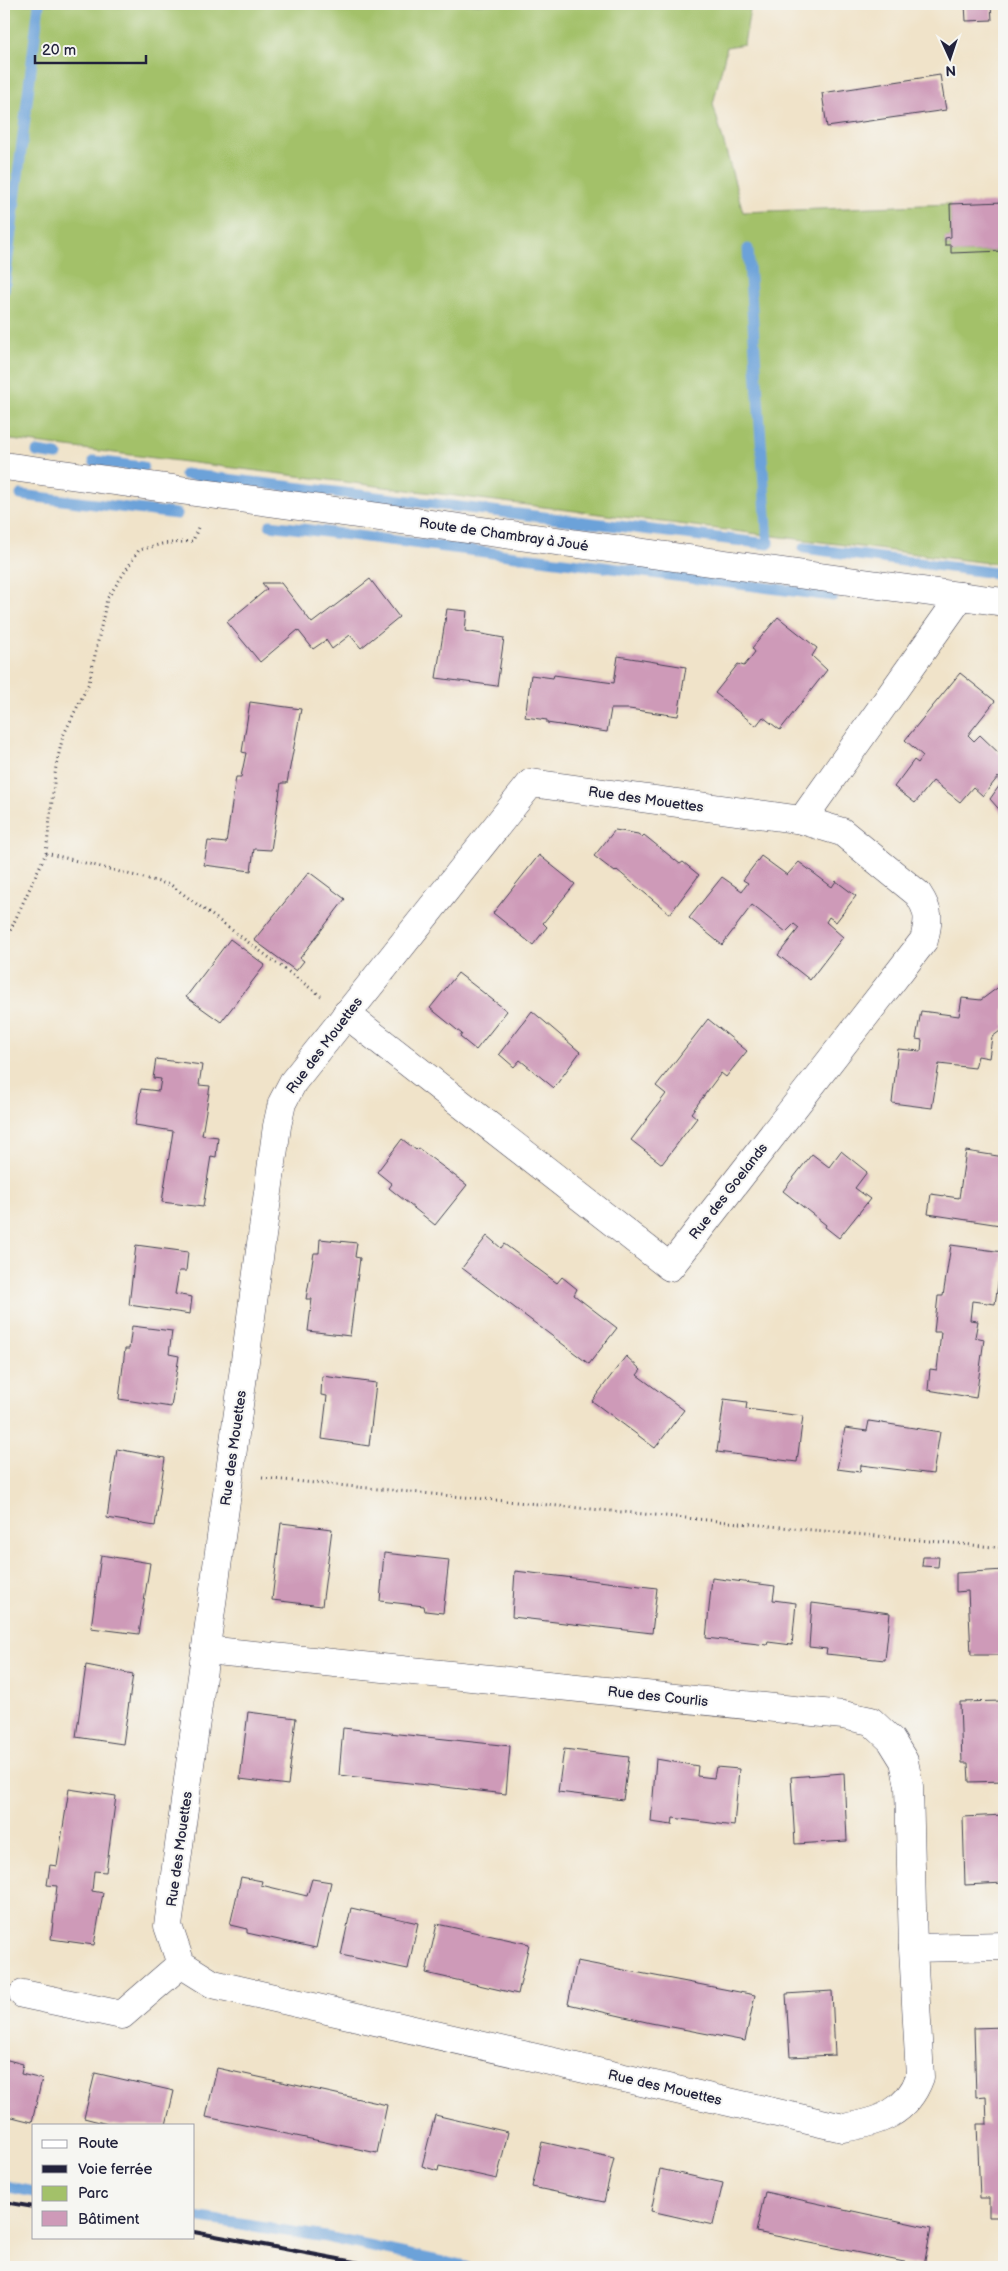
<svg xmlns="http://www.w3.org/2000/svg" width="1008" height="2271" font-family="'Balsamiq Sans',sans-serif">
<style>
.green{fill:#a3c169;stroke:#627252}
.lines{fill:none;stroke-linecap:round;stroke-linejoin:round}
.stream{stroke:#6ca2d9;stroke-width:11}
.building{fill:#ce9ab8}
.minor-casing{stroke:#413f50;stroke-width:29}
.path{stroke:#413f50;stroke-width:3;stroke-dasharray:1 4;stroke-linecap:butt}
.minor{stroke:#fff;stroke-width:28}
.rail{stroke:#22223b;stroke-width:4}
.labels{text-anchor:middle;stroke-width:4;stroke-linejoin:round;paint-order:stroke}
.street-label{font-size:14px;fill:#22223b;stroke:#f6f6f2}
</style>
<rect width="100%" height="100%" fill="#f6f6f2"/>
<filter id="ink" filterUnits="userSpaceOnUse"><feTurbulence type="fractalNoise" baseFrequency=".02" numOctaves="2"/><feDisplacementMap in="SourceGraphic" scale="10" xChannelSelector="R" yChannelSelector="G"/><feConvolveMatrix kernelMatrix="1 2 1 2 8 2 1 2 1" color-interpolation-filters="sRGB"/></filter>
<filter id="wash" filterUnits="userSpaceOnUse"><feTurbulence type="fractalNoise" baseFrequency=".0096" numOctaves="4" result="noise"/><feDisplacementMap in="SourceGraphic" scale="20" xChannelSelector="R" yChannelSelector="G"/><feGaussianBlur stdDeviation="1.12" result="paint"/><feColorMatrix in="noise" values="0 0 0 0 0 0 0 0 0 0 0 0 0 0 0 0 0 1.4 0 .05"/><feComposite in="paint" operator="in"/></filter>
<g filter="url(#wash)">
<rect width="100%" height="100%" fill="#f0e3c9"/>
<polygon class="green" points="6,4 751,4 744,44 727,47 713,104 743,212 950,204 951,237 945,238 945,245 951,245 951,253 1004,251 1004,565 4,439 4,20"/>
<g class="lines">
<g class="stream">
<polyline points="4,290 39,4"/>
<polyline points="37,452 57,455"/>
<polyline points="94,461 143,467"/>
<polyline points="185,474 768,544 748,249"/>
<polyline points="21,495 177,514"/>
<polyline points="270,525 833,596"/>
<polyline points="804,548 995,573"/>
<polyline points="4,2186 34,2192"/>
<polyline points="194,2217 326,2237 466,2267"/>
</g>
</g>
<g id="blocks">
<g class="building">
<polygon points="965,4 991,4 992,20 966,21"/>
<polygon points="940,75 946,110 827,127 822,93"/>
<polygon points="1004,202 1004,251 951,253 951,245 945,245 945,238 951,237 950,204"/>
<polygon points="370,579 399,617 361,648 350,635 332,649 326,640 313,649 298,630 260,662 227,622 267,589 262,583 281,583 312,623"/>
<polygon points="447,609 467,611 465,631 504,638 497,686 436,678"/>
<polygon points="778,617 817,648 812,656 827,670 780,730 763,717 756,726 715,693 738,664 744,666 755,652 752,648"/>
<polygon points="618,656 686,667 678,716 629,709 611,709 607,732 547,723 547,720 525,717 531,675 553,678 554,675 614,683"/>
<polygon points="960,673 995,701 968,735 974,741 980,735 1004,758 1004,815 990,799 1002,782 998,777 983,796 973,787 960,802 933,781 915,803 894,787 914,760 918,763 923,756 905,740"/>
<polygon points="250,702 301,709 287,783 281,783 271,850 254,849 251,871 204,865 208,841 226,843 236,777 241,777 246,753 242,752"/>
<polygon points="615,830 638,834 642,837 644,835 680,864 683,862 699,875 670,914 617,870 615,872 594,856"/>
<polygon points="539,855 575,884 543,923 547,927 533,945 493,913"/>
<polygon points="761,856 787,875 799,862 832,887 836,881 856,896 836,922 829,917 826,922 843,937 810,980 778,955 799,928 794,924 786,932 752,905 722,945 689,918 722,877 742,891 748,883 743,880"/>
<polygon points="309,872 345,899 300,958 304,961 296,971 254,940"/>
<polygon points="230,939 265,965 221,1022 186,997"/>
<polygon points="458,973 507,1011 476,1050 460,1037 462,1034 430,1008"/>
<polygon points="1004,983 1004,1028 992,1037 989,1058 978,1056 975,1068 939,1064 932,1108 892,1103 898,1049 921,1051 922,1040 916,1039 921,1011 959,1016 962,998 981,1000"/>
<polygon points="532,1011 580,1052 554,1088 520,1060 514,1067 499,1054"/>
<polygon points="708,1019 747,1051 726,1077 721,1073 691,1113 697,1118 662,1164 631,1140 666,1094 656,1086"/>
<polygon points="156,1059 202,1065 199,1085 210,1086 202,1135 218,1137 216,1157 211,1156 203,1207 162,1202 173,1131 135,1125 141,1089 159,1091 161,1079 153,1078"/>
<polygon points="402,1139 416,1150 418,1148 467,1185 435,1225 389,1188 392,1184 377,1172"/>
<polygon points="841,1151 867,1172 855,1188 870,1199 839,1238 825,1227 826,1225 783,1191 812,1154 829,1167"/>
<polygon points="966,1151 1004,1157 1004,1198 1000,1225 928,1214 931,1194 959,1198"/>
<polygon points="487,1236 501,1248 504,1244 557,1283 562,1277 577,1289 574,1295 617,1328 589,1364 462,1268"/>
<polygon points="320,1239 357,1243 355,1257 360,1258 350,1336 308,1331 312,1299 306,1299 314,1253 319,1253"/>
<polygon points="136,1245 188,1252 186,1271 179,1271 175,1294 192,1297 190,1314 129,1305"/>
<polygon points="951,1245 1003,1252 995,1304 972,1301 970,1320 978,1321 975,1337 984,1339 976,1398 928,1390 930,1369 937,1370 941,1332 934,1332 938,1296 943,1296"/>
<polygon points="132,1326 172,1331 169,1354 179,1356 171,1407 119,1399 125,1349 129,1349"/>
<polygon points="626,1356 641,1370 637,1375 684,1410 655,1448 592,1401"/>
<polygon points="322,1376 376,1383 369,1446 322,1439 327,1396 321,1395"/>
<polygon points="724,1399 747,1402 746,1409 803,1416 797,1462 717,1452"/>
<polygon points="869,1421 940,1432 933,1474 861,1465 860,1472 837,1469 845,1428 867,1431"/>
<polygon points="117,1449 165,1458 155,1526 107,1518"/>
<polygon points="281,1523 332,1529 322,1606 272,1600"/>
<polygon points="384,1553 449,1560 443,1613 425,1611 424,1606 380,1601"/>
<polygon points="101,1555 150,1563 139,1634 91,1628"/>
<polygon points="923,1557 939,1557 938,1567 922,1566"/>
<polygon points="1004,1570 1004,1655 971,1655 968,1591 956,1592 956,1573"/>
<polygon points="515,1571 657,1588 652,1633 512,1617"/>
<polygon points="712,1578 775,1586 773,1600 796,1603 792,1645 768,1642 767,1645 706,1638"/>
<polygon points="812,1603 890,1613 885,1660 826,1654 827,1649 809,1647"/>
<polygon points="86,1665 133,1674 123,1744 76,1737"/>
<polygon points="1003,1701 1004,1781 969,1782 968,1763 962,1763 960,1702"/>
<polygon points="248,1712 296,1718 288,1785 240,1779"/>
<polygon points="343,1728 510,1746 506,1794 339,1775"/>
<polygon points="564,1749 629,1757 623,1800 558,1792"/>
<polygon points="656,1759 698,1766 697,1776 714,1778 716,1767 739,1769 734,1826 673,1818 672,1825 651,1822"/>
<polygon points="844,1773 847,1841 795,1844 791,1777"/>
<polygon points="69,1789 116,1796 106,1872 94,1871 92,1891 103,1893 94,1945 51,1939 57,1886 47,1885 50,1865 57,1866"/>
<polygon points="1004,1815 1004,1883 965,1885 963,1817"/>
<polygon points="241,1877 262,1881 261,1885 307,1896 312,1879 331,1882 316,1948 247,1933 247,1929 230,1925"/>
<polygon points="351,1908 418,1923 408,1969 341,1955"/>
<polygon points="437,1924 529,1944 518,1994 426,1973"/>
<polygon points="577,1961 755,1995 745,2041 651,2023 568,2004"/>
<polygon points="832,1991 835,2055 790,2057 786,1994"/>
<polygon points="1004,2027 1004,2217 989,2217 989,2198 980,2198 977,2124 987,2124 986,2096 976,2097 974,2028"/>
<polygon points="4,2059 23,2064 21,2074 42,2079 32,2122 4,2115"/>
<polygon points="217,2068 387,2105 377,2153 206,2117"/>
<polygon points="95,2073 174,2091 166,2125 111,2125 84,2118"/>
<polygon points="435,2115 508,2132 497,2179 439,2166 438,2171 422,2166"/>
<polygon points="542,2142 614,2158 604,2202 532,2187"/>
<polygon points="660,2169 723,2183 713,2225 651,2211"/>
<polygon points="765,2192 931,2228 924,2266 756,2232"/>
</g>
</g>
</g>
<g filter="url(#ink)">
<use href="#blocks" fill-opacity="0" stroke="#413f50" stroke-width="1"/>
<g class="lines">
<g class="minor-casing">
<g id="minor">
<polyline points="4,466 1004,602"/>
<path d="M961 596 802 820 531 783 293 1082 282 1103 277 1126 168 1926 181 1964 213 1984 843 2128C879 2122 907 2113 920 2077L913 1948 1004 1946"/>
<path d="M346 1014 670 1267 924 940C929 920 930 912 918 894L842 832 802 820"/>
<polyline points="206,1650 843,1715 871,1721 891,1740 904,1761 909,1786 913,1948"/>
<polyline points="23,1994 122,2015 181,1964"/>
</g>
</g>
<g class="path">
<polyline points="46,853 171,885 321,996"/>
<polyline points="4,944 46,853 56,766 63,736 89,683 107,599 139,550 162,544 193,541 199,525"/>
<polyline points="262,1478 1004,1548"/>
</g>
<use href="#minor" class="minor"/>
<g class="rail">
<polyline points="4,2202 34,2207"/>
<polyline points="194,2232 381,2267"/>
</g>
</g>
</g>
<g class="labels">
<g class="street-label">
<text transform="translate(504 534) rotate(8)" y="5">Route de Chambray à Joué</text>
<text transform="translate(646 799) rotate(8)" y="5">Rue des Mouettes</text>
<text transform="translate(324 1045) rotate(-53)" y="5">Rue des Mouettes</text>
<text transform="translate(728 1191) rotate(-52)" y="5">Rue des Goelands</text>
<text transform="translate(233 1448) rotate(-82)" y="5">Rue des Mouettes</text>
<text transform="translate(658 1696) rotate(6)" y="5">Rue des Courlis</text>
<text transform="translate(179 1849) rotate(-82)" y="5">Rue des Mouettes</text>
<text transform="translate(665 2087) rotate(13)" y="5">Rue des Mouettes</text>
</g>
</g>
<rect width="1008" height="2271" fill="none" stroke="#f6f6f2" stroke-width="20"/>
<rect x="32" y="2124" width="162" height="115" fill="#f6f6f2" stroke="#a1a1a9"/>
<rect x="42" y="2140" width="25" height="8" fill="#ffffff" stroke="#a1a1a9"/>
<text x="78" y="2148" font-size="15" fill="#22223b">Route</text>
<rect x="42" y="2165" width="25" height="8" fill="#22223b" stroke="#a1a1a9"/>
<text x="78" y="2174" font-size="15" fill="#22223b">Voie ferrée</text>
<rect x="42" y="2186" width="25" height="15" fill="#a3c169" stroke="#a1a1a9"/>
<text x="78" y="2198" font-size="15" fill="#22223b">Parc</text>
<rect x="42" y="2211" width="25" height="15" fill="#ce9ab8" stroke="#a1a1a9"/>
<text x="78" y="2224" font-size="15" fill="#22223b">Bâtiment</text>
<g transform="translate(950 58) rotate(177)" stroke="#f6f6f2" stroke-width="4" paint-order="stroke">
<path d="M0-4L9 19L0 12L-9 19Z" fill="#22223b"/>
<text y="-8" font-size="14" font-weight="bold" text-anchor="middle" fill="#22223b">N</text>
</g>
<path d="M35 55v8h111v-8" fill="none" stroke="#22223b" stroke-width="2.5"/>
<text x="42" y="55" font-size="15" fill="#22223b" stroke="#f6f6f2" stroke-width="4" paint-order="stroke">20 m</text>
</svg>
